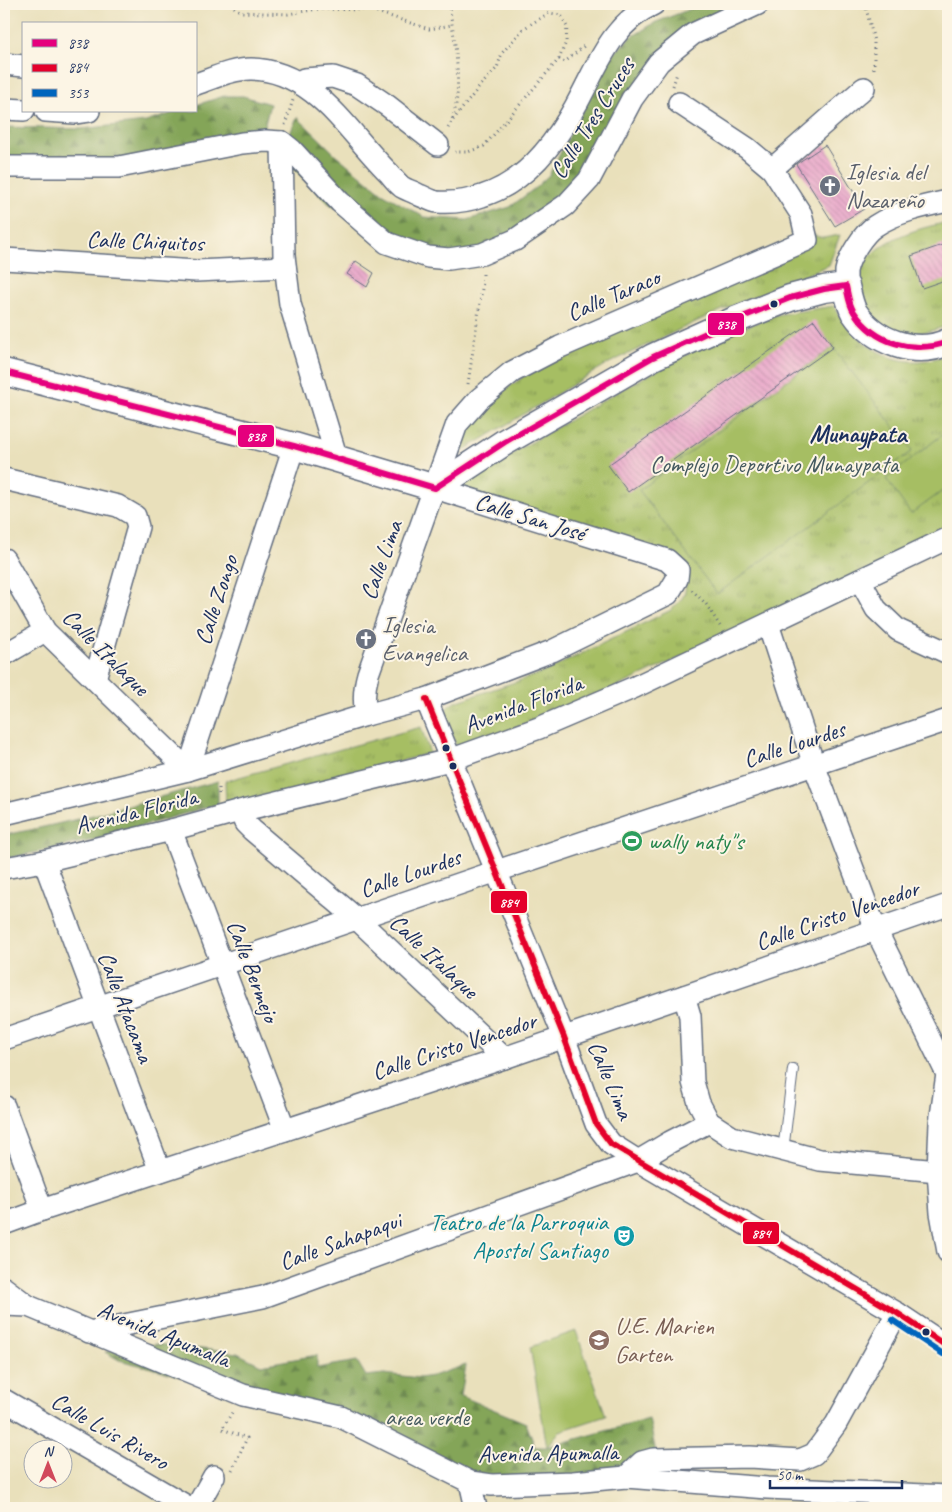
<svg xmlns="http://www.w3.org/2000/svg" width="952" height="1512" font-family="Caveat,sans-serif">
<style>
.forest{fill:url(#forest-firs);stroke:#506a5c}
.park{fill:url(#park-tufts);stroke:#607660}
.pitch{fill:#a6be63;stroke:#607660}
.building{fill:url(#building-back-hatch)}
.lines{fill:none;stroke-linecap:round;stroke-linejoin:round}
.service-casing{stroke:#636d7f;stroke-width:12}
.minor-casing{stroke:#636d7f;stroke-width:24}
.tertiary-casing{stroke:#636d7f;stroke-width:29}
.path{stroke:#636d7f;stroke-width:3;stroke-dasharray:1 4;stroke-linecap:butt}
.service{stroke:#fff;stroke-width:10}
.minor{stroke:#fff;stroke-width:21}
.tertiary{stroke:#fff;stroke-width:26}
.bus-1-casing{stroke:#fcf5e5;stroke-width:10}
.bus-2-casing{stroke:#fcf5e5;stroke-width:10}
.bus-3-casing{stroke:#fcf5e5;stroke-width:10}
.bus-1{stroke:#e5007d;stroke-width:6}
.bus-2{stroke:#e4002b;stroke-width:6}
.bus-3{stroke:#0065bd;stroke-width:6}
.bus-dot{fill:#1b2f5e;stroke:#fcf5e5;stroke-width:2}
.labels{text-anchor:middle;stroke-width:4;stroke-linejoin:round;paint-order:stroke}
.street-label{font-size:24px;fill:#1b2f5e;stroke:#fcf5e5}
.worship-label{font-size:24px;fill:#5b616d;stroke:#fcf5e5;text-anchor:start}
.park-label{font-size:24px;fill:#455a60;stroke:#fcf5e5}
.leisure-label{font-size:24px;fill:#27864d;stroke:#fcf5e5;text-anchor:start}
.culture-label{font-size:24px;fill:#0d838f;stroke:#fcf5e5;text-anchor:end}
.education-label{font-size:24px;fill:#785e54;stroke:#fcf5e5;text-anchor:start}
.neighbourhood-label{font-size:25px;font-weight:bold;fill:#1b2f5e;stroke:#fcf5e5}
.line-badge{stroke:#fcf5e5;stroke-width:2}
.badge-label{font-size:14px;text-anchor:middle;font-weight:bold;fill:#fff}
</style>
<defs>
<pattern id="forest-firs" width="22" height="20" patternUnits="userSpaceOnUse" patternTransform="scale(1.25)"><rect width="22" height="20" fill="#84a559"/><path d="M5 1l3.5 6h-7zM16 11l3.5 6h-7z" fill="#6b874d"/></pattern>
<pattern id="park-tufts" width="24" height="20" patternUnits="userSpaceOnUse" patternTransform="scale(1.25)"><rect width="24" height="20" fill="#a6be63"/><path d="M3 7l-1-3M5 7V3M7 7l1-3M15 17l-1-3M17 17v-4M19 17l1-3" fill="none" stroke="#869b55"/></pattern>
<pattern id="building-back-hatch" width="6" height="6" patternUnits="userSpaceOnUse" patternTransform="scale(1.25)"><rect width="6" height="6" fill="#e89fc7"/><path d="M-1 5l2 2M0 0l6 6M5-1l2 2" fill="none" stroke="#bb82a5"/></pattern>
</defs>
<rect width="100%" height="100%" fill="#fcf5e5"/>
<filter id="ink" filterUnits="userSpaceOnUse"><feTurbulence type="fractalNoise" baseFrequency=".02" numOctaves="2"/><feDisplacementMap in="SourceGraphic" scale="10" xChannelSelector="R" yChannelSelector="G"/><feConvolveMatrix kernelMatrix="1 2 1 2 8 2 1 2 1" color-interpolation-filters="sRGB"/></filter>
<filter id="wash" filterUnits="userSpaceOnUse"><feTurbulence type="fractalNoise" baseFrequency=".0096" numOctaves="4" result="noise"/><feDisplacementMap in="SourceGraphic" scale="20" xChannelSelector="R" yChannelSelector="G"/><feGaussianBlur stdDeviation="1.12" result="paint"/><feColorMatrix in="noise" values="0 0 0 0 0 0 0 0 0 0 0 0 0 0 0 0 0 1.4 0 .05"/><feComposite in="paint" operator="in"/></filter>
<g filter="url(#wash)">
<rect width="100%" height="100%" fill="#e9e0bb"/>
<g class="forest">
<polygon points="704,4 773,4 755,10 676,48 588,180 515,244 427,263 328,203 288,163 286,143 297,117 336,155 382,193 424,217 467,220 510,207 535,188 549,175 609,59 628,39 656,22"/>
<polygon points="224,96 243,96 270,104 260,144 114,163 4,165 4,127 81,129 146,122 179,111 196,111 196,105"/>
<path d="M218 781V804L93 840 4 859V835C76 822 147 800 218 781Z"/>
<polygon points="157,1344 237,1353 261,1365 317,1355 317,1368 357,1361 366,1376 384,1374 419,1378 432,1376 466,1365 461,1396 526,1423 535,1447 547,1447 649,1419 659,1467 503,1484 365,1435 333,1426 312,1418 159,1370 119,1360 105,1352"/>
</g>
<g class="park">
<path d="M948 222V325C919 338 881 338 865 304 863 300 863 294 862 289 860 280 860 267 866 260 868 257 872 254 875 252 895 234 922 228 948 222Z"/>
<polygon points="812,235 823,238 840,235 829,265 706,317 607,364 451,458 464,420 531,371"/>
<path d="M834 306C859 348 899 375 948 354V534L582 703 459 749C454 744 443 717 446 710 447 706 452 704 455 702L542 673 671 610C685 597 688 592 684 574L445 483 484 470 619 391 716 339 775 315Z"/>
<polygon points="421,727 430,753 226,808 225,781"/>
</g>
<g class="pitch">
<polygon points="833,347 912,451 717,594 639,490"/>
<polygon points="947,431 948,487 911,514 886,479"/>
<polygon points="576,1331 606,1416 560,1431 547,1447 530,1347"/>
</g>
<g id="blocks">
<g class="building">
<polygon points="825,145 864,209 835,226 796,164"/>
<polygon points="948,243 948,279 922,288 911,256"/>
<polygon points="356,261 374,273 367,287 347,274"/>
<polygon points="814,320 833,347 628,492 608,465"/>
</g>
</g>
</g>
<g filter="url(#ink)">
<use href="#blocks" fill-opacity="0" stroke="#636d7f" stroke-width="1"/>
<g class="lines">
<g class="service-casing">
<polyline id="service" points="783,1151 793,1069"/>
</g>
<g class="minor-casing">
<g id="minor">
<polyline points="4,64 24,66"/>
<polyline points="299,83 304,79 333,77 357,85 388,106 438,145"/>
<path d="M196 84C214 78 232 69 251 69 315 70 349 134 389 173 393 178 397 183 402 187 407 190 414 192 419 195 425 197 431 201 437 202 452 203 468 201 482 196 525 183 554 145 575 107 597 68 610 24 654 4"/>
<polyline points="4,109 24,110"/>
<polyline points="46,111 75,113 89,111"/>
<polyline points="282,142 284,256 290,304 337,459"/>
<polyline points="4,167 119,167 242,143 266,141 282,142 292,150 340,202 387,243 428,257 449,259 482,254 515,240 566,205 589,180 632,99 659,62 693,34 758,4"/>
<polyline points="772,169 864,88"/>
<polyline points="4,259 196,271 285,267"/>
<path d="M846 286C846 281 846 276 846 271 849 256 863 234 875 226 896 212 924 206 948 201"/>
<polyline points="4,479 118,506 135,516 138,527 95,679"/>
<polyline points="4,559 45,631 188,770 294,446"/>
<polyline points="860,580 876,609 898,630 948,653"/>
<polyline points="768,624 814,765 876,930 947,1074 940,1123 938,1171 941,1213 948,1252"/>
<polyline points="4,655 45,631"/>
<polyline points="426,699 564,1037 596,1124 611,1144 638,1161 897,1313 948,1347"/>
<path d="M366 715C363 700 364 688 368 674L457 424 479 399 512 372 560 347 807 240 801 214 772 169 747 148 679 103"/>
<polyline points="240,811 245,823 252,830 357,919 504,1058"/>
<polyline points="4,814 188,770 366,715 426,699 552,651 668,594 677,579 678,570 667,560 435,488"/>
<polyline points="171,830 285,1130"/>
<polyline points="44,861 160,1171"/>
<polyline points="4,868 44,861 171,830 240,811 450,760 539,728 635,687 948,538"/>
<polyline points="684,996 690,1016 693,1082 699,1103 709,1122 732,1137 820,1160 938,1171"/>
<polyline points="4,1039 497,871 948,720"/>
<polyline points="4,1106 42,1210"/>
<polyline points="4,1224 42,1210 504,1058 948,905"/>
<polyline points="4,1288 28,1306"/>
<polyline points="4,1305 28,1306 243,1395 341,1417 470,1482 492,1485 573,1482 626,1477 767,1488 948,1496"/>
<polyline points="89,1332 263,1297 638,1161 670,1142 709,1122"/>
<polyline points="4,1400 190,1508"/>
<polyline points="626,1477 642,1462 653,1459 750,1457 800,1460 814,1454 836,1424 897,1313"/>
<polyline points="470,1482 476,1508"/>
<polyline points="196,1508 214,1476"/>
</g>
</g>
<g class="tertiary-casing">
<path id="tertiary" d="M4 372 294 446 435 488 505 442 653 357 735 320 790 298 824 289 846 286C848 294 850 305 854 312 874 342 915 357 948 342"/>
</g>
<g class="path">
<polyline points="230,4 241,12 288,14 318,9 371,10 429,29 452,25"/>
<polyline points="865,4 874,41 874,73"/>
<polyline points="559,59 565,62 584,46"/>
<polyline points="673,86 677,73"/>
<polyline points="453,120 481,85 497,68 502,53 523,29 549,13 561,15 567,27 566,42 559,59 484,146 468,152 455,152"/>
<polyline points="285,125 293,100"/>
<path d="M448 128C466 98 454 38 449 4"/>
<polyline points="468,384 483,282 483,272"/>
<polyline points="692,590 706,604 720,626"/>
<polyline points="219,788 219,798"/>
<polyline points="232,1470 247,1438 222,1429 233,1411"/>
</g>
<use href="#service" class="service"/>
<use href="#minor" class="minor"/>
<use href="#tertiary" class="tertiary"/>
<g class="bus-1-casing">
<path id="bus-1" d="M4 372 294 446 435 488 505 442 653 357 735 320 790 298 824 289 846 286C848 295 849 305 854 312 875 344 913 354 948 342"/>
</g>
<g class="bus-2-casing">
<polyline id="bus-2" points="426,699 564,1037 596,1124 611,1144 897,1313 948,1347"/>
</g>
<g class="bus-3-casing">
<polyline id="bus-3" points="892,1320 943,1354"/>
</g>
<use href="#bus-1" class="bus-1"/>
<use href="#bus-2" class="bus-2"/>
<use href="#bus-3" class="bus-3"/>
</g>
</g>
<defs>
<g id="church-disc" transform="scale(1.125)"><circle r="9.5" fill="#6b7280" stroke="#fcf5e5"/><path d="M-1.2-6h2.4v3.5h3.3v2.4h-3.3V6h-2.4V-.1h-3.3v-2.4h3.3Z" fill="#fff"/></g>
<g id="stadium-disc" transform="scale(1.125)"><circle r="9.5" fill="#2e9e5b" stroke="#fcf5e5"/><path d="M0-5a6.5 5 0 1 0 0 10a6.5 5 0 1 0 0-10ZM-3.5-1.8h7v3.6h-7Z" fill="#fff"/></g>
<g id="theatre-disc" transform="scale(1.125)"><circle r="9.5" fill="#0f9aa8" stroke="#fcf5e5"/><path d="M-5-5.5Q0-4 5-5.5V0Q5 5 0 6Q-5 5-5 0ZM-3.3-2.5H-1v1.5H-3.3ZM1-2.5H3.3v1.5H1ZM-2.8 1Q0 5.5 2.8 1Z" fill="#fff"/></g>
<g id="school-disc" transform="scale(1.125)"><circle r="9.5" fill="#8d6e63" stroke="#fcf5e5"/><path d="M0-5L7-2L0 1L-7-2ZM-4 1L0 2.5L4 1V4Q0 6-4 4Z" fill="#fff"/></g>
</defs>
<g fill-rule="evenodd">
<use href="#church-disc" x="830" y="186"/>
<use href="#church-disc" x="366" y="639"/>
<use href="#stadium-disc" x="632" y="841"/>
<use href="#theatre-disc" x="624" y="1236"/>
<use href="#school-disc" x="599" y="1340"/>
</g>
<g class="bus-dot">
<circle cx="774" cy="304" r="4.5"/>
<circle cx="446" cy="748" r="4.5"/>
<circle cx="453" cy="766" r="4.5"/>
<circle cx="926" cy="1332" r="4.5"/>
</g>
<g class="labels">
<g class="street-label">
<text transform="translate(592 118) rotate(-58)" y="8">Calle Tres Cruces</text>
<text transform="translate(145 241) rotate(2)" y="8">Calle Chiquitos</text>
<text transform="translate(613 295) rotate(-23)" y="8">Calle Taraco</text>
<text transform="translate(530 517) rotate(17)" y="8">Calle San José</text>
<text transform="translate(381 560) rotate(-70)" y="8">Calle Lima</text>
<text transform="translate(216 600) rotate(-72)" y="8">Calle Zongo</text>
<text transform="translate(106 652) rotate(45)" y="8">Calle Italaque</text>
<text transform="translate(523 704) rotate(-21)" y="8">Avenida Florida</text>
<text transform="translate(794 744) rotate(-18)" y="8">Calle Lourdes</text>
<text transform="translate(136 811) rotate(-14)" y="8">Avenida Florida</text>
<text transform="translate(410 873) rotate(-19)" y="8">Calle Lourdes</text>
<text transform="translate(837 915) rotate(-19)" y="8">Calle Cristo Vencedor</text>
<text transform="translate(434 956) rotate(43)" y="8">Calle Italaque</text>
<text transform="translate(253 971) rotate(69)" y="8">Calle Bermejo</text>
<text transform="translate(126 1007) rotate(69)" y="8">Calle Atacama</text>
<text transform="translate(454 1046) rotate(-18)" y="8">Calle Cristo Vencedor</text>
<text transform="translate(611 1080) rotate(67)" y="8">Calle Lima</text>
<text transform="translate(340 1241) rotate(-20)" y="8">Calle Sahapaqui</text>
<text transform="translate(164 1334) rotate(22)" y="8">Avenida Apumalla</text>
<text transform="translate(110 1431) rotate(30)" y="8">Calle Luis Rivero</text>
<text transform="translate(548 1453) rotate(-1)" y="8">Avenida Apumalla</text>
</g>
<g class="worship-label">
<text x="846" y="180">Iglesia del<tspan x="846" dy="28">Nazareño</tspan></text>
<text x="382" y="633">Iglesia<tspan x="382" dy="28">Evangelica</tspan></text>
</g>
<g class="park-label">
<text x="774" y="472">Complejo Deportivo Munaypata</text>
<text x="427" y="1425">area verde</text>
</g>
<g class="leisure-label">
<text x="648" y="849">wally naty"s</text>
</g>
<g class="culture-label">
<text x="608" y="1230">Teatro de la Parroquia<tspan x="608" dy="28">Apostol Santiago</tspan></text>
</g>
<g class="education-label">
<text x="615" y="1334">U.E. Marien<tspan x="615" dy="28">Garten</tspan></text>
</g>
<g class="neighbourhood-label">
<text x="858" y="442">Munaypata</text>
</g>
</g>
<g class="line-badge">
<rect x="707" y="312" width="38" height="24" rx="5" fill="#e5007d"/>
<rect x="237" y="424" width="38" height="24" rx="5" fill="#e5007d"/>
<rect x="490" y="890" width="38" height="24" rx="5" fill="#e4002b"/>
<rect x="742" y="1221" width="38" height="24" rx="5" fill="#e4002b"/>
</g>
<g class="badge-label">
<text x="726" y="329">838</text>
<text x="256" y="441">838</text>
<text x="509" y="907">884</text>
<text x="761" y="1238">884</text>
</g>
<rect width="952" height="1512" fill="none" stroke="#fcf5e5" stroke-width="20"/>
<rect x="22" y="22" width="175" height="90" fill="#fcf5e5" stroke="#a2a6af"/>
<rect x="32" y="39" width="25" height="8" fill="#e5007d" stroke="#a2a6af"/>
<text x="68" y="48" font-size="15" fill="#1b2f5e">838</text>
<rect x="32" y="64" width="25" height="8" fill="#e4002b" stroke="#a2a6af"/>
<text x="68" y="72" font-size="15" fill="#1b2f5e">884</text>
<rect x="32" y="89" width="25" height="8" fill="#0065bd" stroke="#a2a6af"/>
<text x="68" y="98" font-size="15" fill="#1b2f5e">353</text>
<g transform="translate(48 1464)"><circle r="24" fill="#fcf5e5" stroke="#a2a6af"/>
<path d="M0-4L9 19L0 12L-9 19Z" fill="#d1495b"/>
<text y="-8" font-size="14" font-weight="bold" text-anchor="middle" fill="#1b2f5e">N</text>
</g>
<path d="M770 1480v8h132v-8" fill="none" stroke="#1b2f5e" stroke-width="2.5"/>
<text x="777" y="1480" font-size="15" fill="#1b2f5e" stroke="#fcf5e5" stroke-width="4" paint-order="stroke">50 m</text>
</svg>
